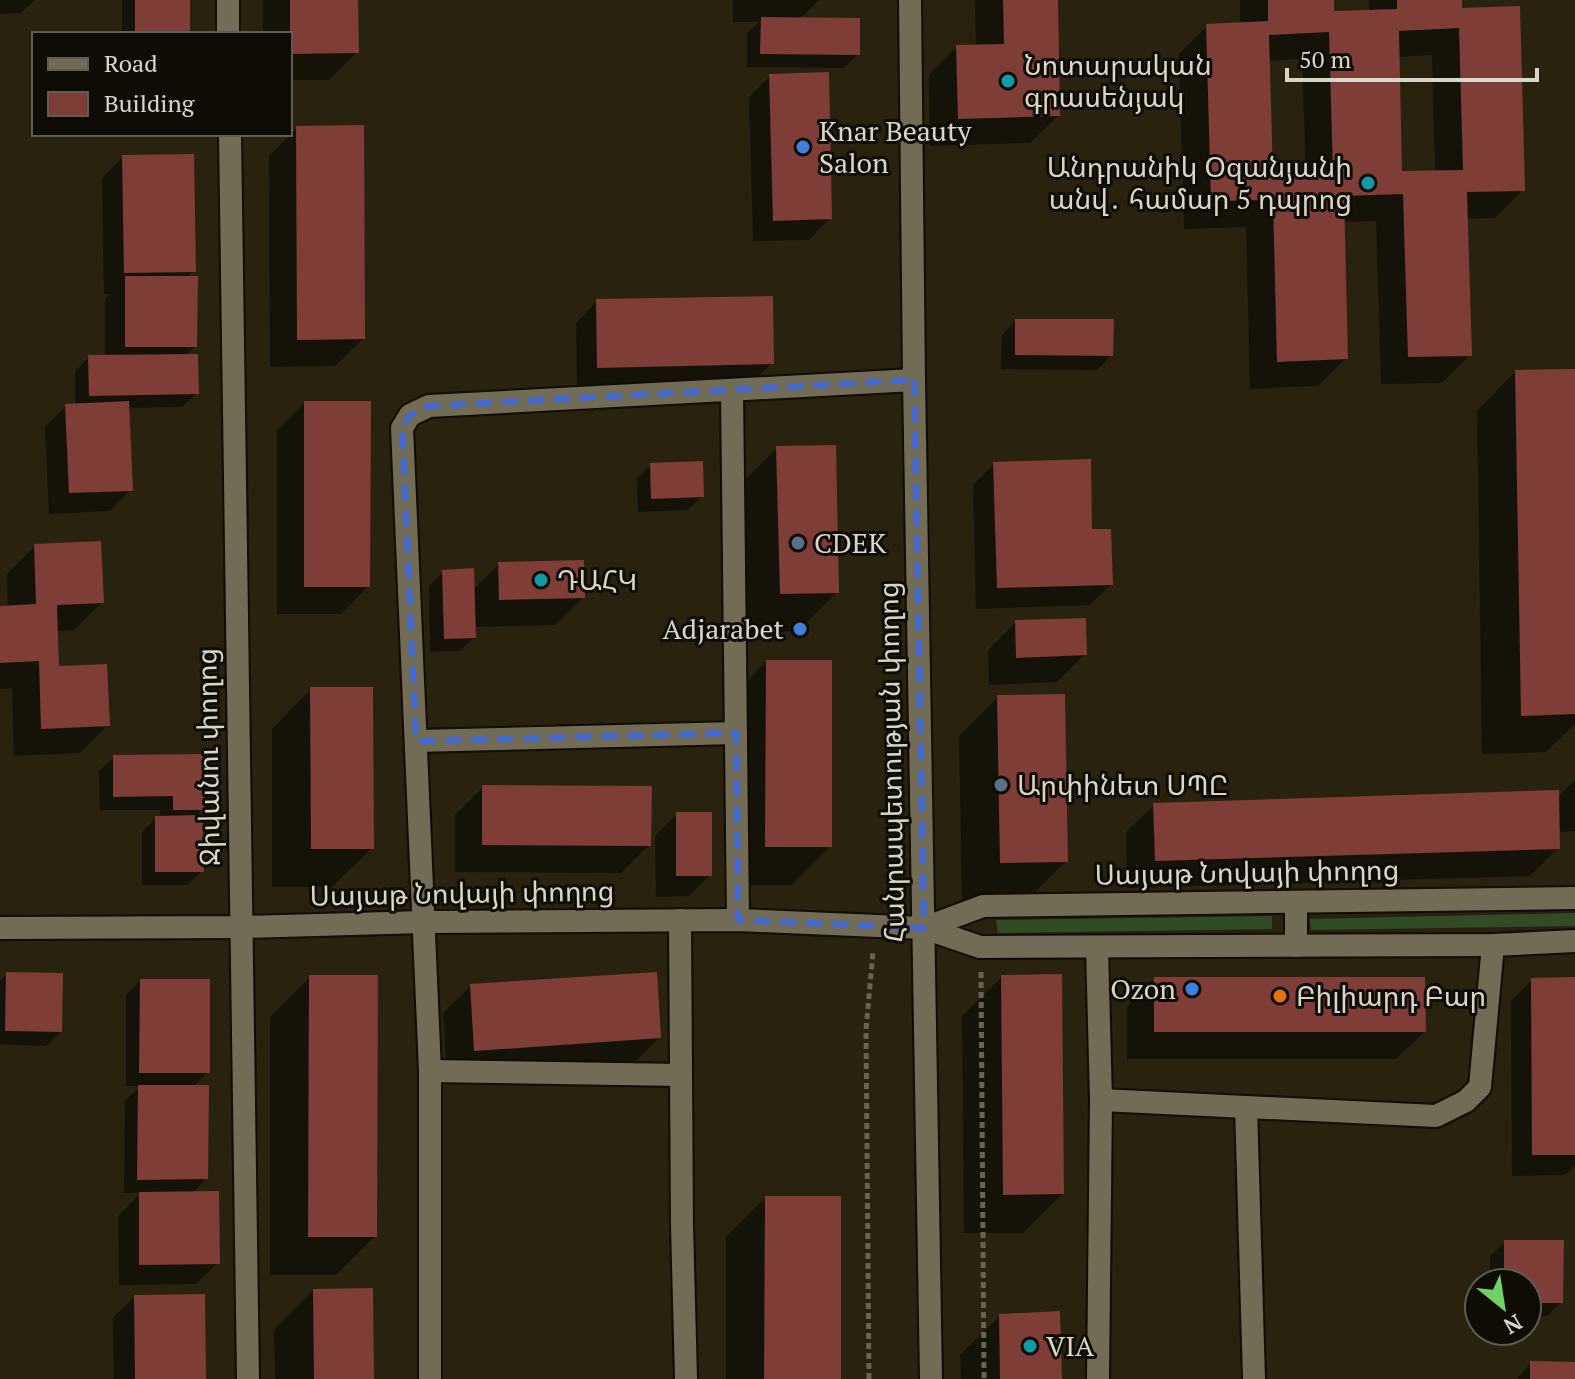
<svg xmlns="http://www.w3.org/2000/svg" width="1575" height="1379" font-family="'PT Serif','Noto Sans Armenian',serif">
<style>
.green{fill:#314c25}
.shadow{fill:#0007;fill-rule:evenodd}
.building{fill:#7f3d37;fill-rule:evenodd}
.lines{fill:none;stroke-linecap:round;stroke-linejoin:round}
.minor-casing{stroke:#110b00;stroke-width:26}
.tertiary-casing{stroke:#110b00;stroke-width:26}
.secondary-casing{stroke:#110b00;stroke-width:26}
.path{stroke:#686353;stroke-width:5;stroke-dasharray:6 4;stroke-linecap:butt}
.minor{stroke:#726b56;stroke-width:22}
.tertiary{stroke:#726b56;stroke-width:22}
.secondary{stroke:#726b56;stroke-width:22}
.marked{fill:none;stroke:#4369d5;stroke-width:6;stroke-dasharray:16 10;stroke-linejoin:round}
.culture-dot{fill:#0f9aa8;stroke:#0e0c05;stroke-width:3}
.shop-dot{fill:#3f7fe0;stroke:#0e0c05;stroke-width:3}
.service-dot{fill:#5c6f8a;stroke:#0e0c05;stroke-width:3}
.food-dot{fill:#e8710a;stroke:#0e0c05;stroke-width:3}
.labels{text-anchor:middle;stroke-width:6;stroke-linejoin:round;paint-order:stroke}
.poi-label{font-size:28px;fill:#d9d5c9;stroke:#0e0c05;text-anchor:start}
.street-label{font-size:28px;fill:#d9d5c9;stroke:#0e0c05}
</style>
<rect width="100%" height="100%" fill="#28220f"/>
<g class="green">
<polygon points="1575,913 1575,926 1311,930 1310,919"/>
<polygon points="1272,916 1272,929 998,933 996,920"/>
</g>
<g class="shadow">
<polygon points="0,0 35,0 21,13 0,14"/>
<polygon points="122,0 188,0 188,31 184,34 122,34"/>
<polygon points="263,0 356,0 357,52 329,80 290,80 290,34 263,34"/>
<polygon points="733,0 819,0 800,19 858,54 844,68 747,67 747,33 759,22 733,22"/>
<polygon points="975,0 1056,0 1058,116 1030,143 930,146 929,75 957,47 976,46"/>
<path d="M1240 0H1332V14L1369 12V0H1460V10L1523 190 1495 218 1466 219 1470 355 1442 383 1381 384 1376 221 1343 222 1346 358 1318 386 1250 389 1246 227 1184 229 1179 54 1207 26 1240 24ZM1432 55 1435 172 1400 173 1397 57ZM1302 59 1306 177H1271L1268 61Z"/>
<polygon points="770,76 830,218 809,240 753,241 749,97"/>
<polygon points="296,128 363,339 335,366 270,367 269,156"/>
<polygon points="123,157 194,271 187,278 195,346 186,356 197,393 182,407 127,408 130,490 109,511 49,514 45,427 66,406 75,405 75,372 89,357 105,357 105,299 110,294 104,294 102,178"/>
<polygon points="597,301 772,363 751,384 577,388 576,323"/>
<polygon points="1016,320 1111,355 1097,370 1001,369 1002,335"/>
<polygon points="1516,371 1575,371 1575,724 1546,752 1482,754 1477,411"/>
<polygon points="305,403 368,586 341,614 277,614 277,431"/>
<polygon points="777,448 837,592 798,631 741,633 738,487"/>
<polygon points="994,464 1090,531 1111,584 1090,605 976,609 973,485"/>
<polygon points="651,465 702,496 688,510 638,512 637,479"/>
<polygon points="35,546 102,602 74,630 56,631 57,668 108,725 80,753 14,756 12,688 0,689 0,608 8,607 7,574"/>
<polygon points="499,564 583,597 555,625 474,627 474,637 460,651 430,652 429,586 443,572 473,590"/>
<polygon points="1016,622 1085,654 1057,682 989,685 988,650"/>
<polygon points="766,662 830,846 791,885 727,885 727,701"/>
<polygon points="311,689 372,848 332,887 272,887 272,729"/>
<polygon points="998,697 1066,861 1027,900 962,902 959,736"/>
<polygon points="114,757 203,809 195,817 202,871 187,885 142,885 142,832 156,818 160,818 160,810 100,810 99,771"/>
<polygon points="1575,780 1575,831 1558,832 1558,848 1530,876 1127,888 1126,832 1154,805 1557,798"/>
<polygon points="483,787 649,845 621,873 455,872 455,815"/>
<polygon points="677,814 710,875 689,896 656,897 655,836"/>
<polygon points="7,974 60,1032 46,1046 0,1044 0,981"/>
<polygon points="310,977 375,1236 336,1275 270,1275 270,1017"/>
<polygon points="1002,977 1062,1194 1023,1233 964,1233 962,1016"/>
<polygon points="1155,979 1424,1032 1396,1059 1127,1059 1127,1007"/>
<polygon points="1575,979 1575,1165 1565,1175 1512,1176 1511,1001 1532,980"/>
<polygon points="140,981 208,1072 193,1087 206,1179 191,1194 218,1263 196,1284 119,1285 118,1216 141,1193 124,1193 125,1101 140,1086 126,1086 126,995"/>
<polygon points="471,986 659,1038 631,1066 447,1078 443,1013"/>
<polygon points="765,1198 839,1379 726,1379 726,1237"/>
<polygon points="1505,1242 1561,1302 1547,1316 1527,1316 1527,1283 1490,1283 1490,1256"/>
<polygon points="313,1291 372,1379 275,1379 274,1330"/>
<polygon points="134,1297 204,1379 114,1379 113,1318"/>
<polygon points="1000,1316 1060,1379 961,1379 960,1355"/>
<polygon points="1531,1363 1575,1364 1575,1379 1517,1379"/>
</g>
<g class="building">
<polygon points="135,0 190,0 190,32 135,31"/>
<polygon points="290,0 358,0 359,53 290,54"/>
<polygon points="1003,0 1058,0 1060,116 958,119 956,45 1004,44"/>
<path d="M1268 0H1334V11L1397 9V0H1462V8L1520 6 1525 191 1467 192 1472 356 1408 357 1403 194 1344 196 1348 359 1277 362 1273 200 1211 201 1206 24 1268 21ZM1459 28 1463 170 1402 171 1399 31ZM1329 32 1333 174 1273 175 1269 35Z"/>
<polygon points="761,17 860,18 860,55 760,54"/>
<polygon points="829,72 832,219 773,221 769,74"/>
<polygon points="364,125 365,339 297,340 296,126"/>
<polygon points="194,154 196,272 124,273 122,155"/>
<polygon points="125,276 198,276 197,347 125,347"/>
<polygon points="773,296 774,364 597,368 596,299"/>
<polygon points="1015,319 1114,319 1113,356 1015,355"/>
<polygon points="198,354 199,394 89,396 88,355"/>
<polygon points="1575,369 1575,714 1521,716 1515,370"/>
<polygon points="129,401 133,491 69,493 65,404"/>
<polygon points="304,401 371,401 370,587 304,587"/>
<polygon points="836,445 839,593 780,594 776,446"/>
<polygon points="1091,459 1092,529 1111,529 1113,585 997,588 993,462"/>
<polygon points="703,461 704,497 651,499 650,463"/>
<polygon points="101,541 104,603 57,605 59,666 107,664 110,726 41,729 39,661 0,663 0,606 36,604 34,544"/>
<polygon points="584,560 585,598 499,600 498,562"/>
<polygon points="474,568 476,638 444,639 442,570"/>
<polygon points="1086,618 1087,655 1016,658 1015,620"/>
<polygon points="766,660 832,660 832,847 765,847"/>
<polygon points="310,687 373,687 374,849 311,849"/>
<polygon points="1065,694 1068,862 1000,863 997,695"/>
<polygon points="204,754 205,810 173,810 173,796 113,797 113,755"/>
<polygon points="482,785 652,786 651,846 482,845"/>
<polygon points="1559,790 1560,849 1155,861 1153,803"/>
<rect x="676" y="812" width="36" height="64"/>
<polygon points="203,815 204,872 155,872 155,816"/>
<polygon points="6,972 63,973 62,1032 5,1031"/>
<polygon points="657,972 661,1038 474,1051 470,984"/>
<polygon points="1062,974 1064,1194 1003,1195 1001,975"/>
<polygon points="309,975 378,975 377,1237 308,1237"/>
<polygon points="1154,977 1425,977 1426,1032 1154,1032"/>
<polygon points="1575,977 1575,1155 1532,1155 1531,978"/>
<polygon points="140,979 210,979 210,1073 139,1073"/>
<polygon points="138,1085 209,1085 208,1179 137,1180"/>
<polygon points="219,1191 220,1264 139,1265 139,1192"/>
<polygon points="765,1196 841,1196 841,1379 764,1379"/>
<polygon points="1504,1240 1564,1240 1563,1303 1527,1303 1527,1283 1504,1283"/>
<polygon points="373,1288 374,1379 314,1379 313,1289"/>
<polygon points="205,1294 206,1379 135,1379 134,1295"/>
<polygon points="1060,1311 1062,1379 1000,1379 999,1314"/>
<polygon points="1530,1361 1575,1362 1575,1379 1530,1379"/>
</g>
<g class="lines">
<g class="minor-casing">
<g id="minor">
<polyline points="732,390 738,920"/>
<polyline points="416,741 736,733"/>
<polyline points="680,920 682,1225 686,1379"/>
<polyline points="1097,947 1101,1100 1098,1379"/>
<polyline points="430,1071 681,1075"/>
<polyline points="1101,1100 1436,1116 1466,1101 1480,1087 1493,945"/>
<polyline points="1246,1107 1254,1379"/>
<polyline points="430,1379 430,1071 402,428 410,415 429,406 914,380"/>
</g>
</g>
<g class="tertiary-casing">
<g id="tertiary">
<polyline points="228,0 228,34"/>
<polyline points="230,134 248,1379"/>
<polyline points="0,928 241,927 424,922 738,920 924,928 980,947 1493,945 1575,941"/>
<polyline points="924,928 983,906 1575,898"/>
<polyline points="1296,946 1296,902"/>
</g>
</g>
<g class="secondary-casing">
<polyline id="secondary" points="910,0 914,380 931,1379"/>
</g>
<g class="path">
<polyline points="981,972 984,1379"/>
<polyline points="869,1379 866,1030 873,951"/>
</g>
<use href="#minor" class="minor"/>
<use href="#tertiary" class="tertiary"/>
<use href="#secondary" class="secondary"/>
</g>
<path class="marked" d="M914 380 924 928 738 920 736 733 416 741 402 428 410 415 429 406Z"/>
<g class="culture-dot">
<circle cx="1008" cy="81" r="8"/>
<circle cx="1368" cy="183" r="8"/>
<circle cx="541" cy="580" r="8"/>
<circle cx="1030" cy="1346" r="8"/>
</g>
<g class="shop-dot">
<circle cx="803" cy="147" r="8"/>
<circle cx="800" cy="629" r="8"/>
<circle cx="1192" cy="989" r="8"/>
</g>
<g class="service-dot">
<circle cx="798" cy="543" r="8"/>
<circle cx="1001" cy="785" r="8"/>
</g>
<circle class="food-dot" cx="1280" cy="996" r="8"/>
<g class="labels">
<g class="poi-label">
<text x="1024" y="75">Նոտարական<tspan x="1024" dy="32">գրասենյակ</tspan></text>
<text x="819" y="141">Knar Beauty<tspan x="819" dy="32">Salon</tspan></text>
<text x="1352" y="177" text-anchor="end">Անդրանիկ Օզանյանի<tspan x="1352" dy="32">անվ․ համար 5 դպրոց</tspan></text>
<text x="814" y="553">CDEK</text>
<text x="557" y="590">ԴԱՀԿ</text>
<text x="784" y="639" text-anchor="end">Adjarabet</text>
<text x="1017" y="795">Արփինետ ՍՊԸ</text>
<text x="1176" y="999" text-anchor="end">Ozon</text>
<text x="1296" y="1006">Բիլիարդ Բար</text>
<text x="1046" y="1356">VIA</text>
</g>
<g class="street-label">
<text transform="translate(208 757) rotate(-91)" y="10">Ջիվանու փողոց</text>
<text transform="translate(891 762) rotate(-91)" y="10">Հանրապետության փողոց</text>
<text transform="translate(1247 872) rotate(-1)" y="10">Սայաթ Նովայի փողոց</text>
<text transform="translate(462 893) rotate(-1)" y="10">Սայաթ Նովայի փողոց</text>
</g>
</g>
<rect x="32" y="32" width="260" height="104" fill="#0e0c05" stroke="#5f5c53" stroke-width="2"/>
<rect x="48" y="58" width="40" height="12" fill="#726b56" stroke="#5f5c53" stroke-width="2"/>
<text x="104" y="72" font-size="24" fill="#d9d5c9">Road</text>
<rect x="48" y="92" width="40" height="24" fill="#7f3d37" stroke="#5f5c53" stroke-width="2"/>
<text x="104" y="112" font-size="24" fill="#d9d5c9">Building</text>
<g transform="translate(1503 1307) rotate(150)"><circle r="38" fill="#0e0c05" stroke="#5f5c53" stroke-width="2"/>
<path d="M0-6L14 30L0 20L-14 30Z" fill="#6ed360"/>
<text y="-12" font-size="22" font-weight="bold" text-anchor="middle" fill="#d9d5c9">N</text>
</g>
<path d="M1287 68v12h250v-12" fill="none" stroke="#d9d5c9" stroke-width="4"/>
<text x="1299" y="68" font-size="24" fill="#d9d5c9" stroke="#0e0c05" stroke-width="6" paint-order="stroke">50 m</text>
</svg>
